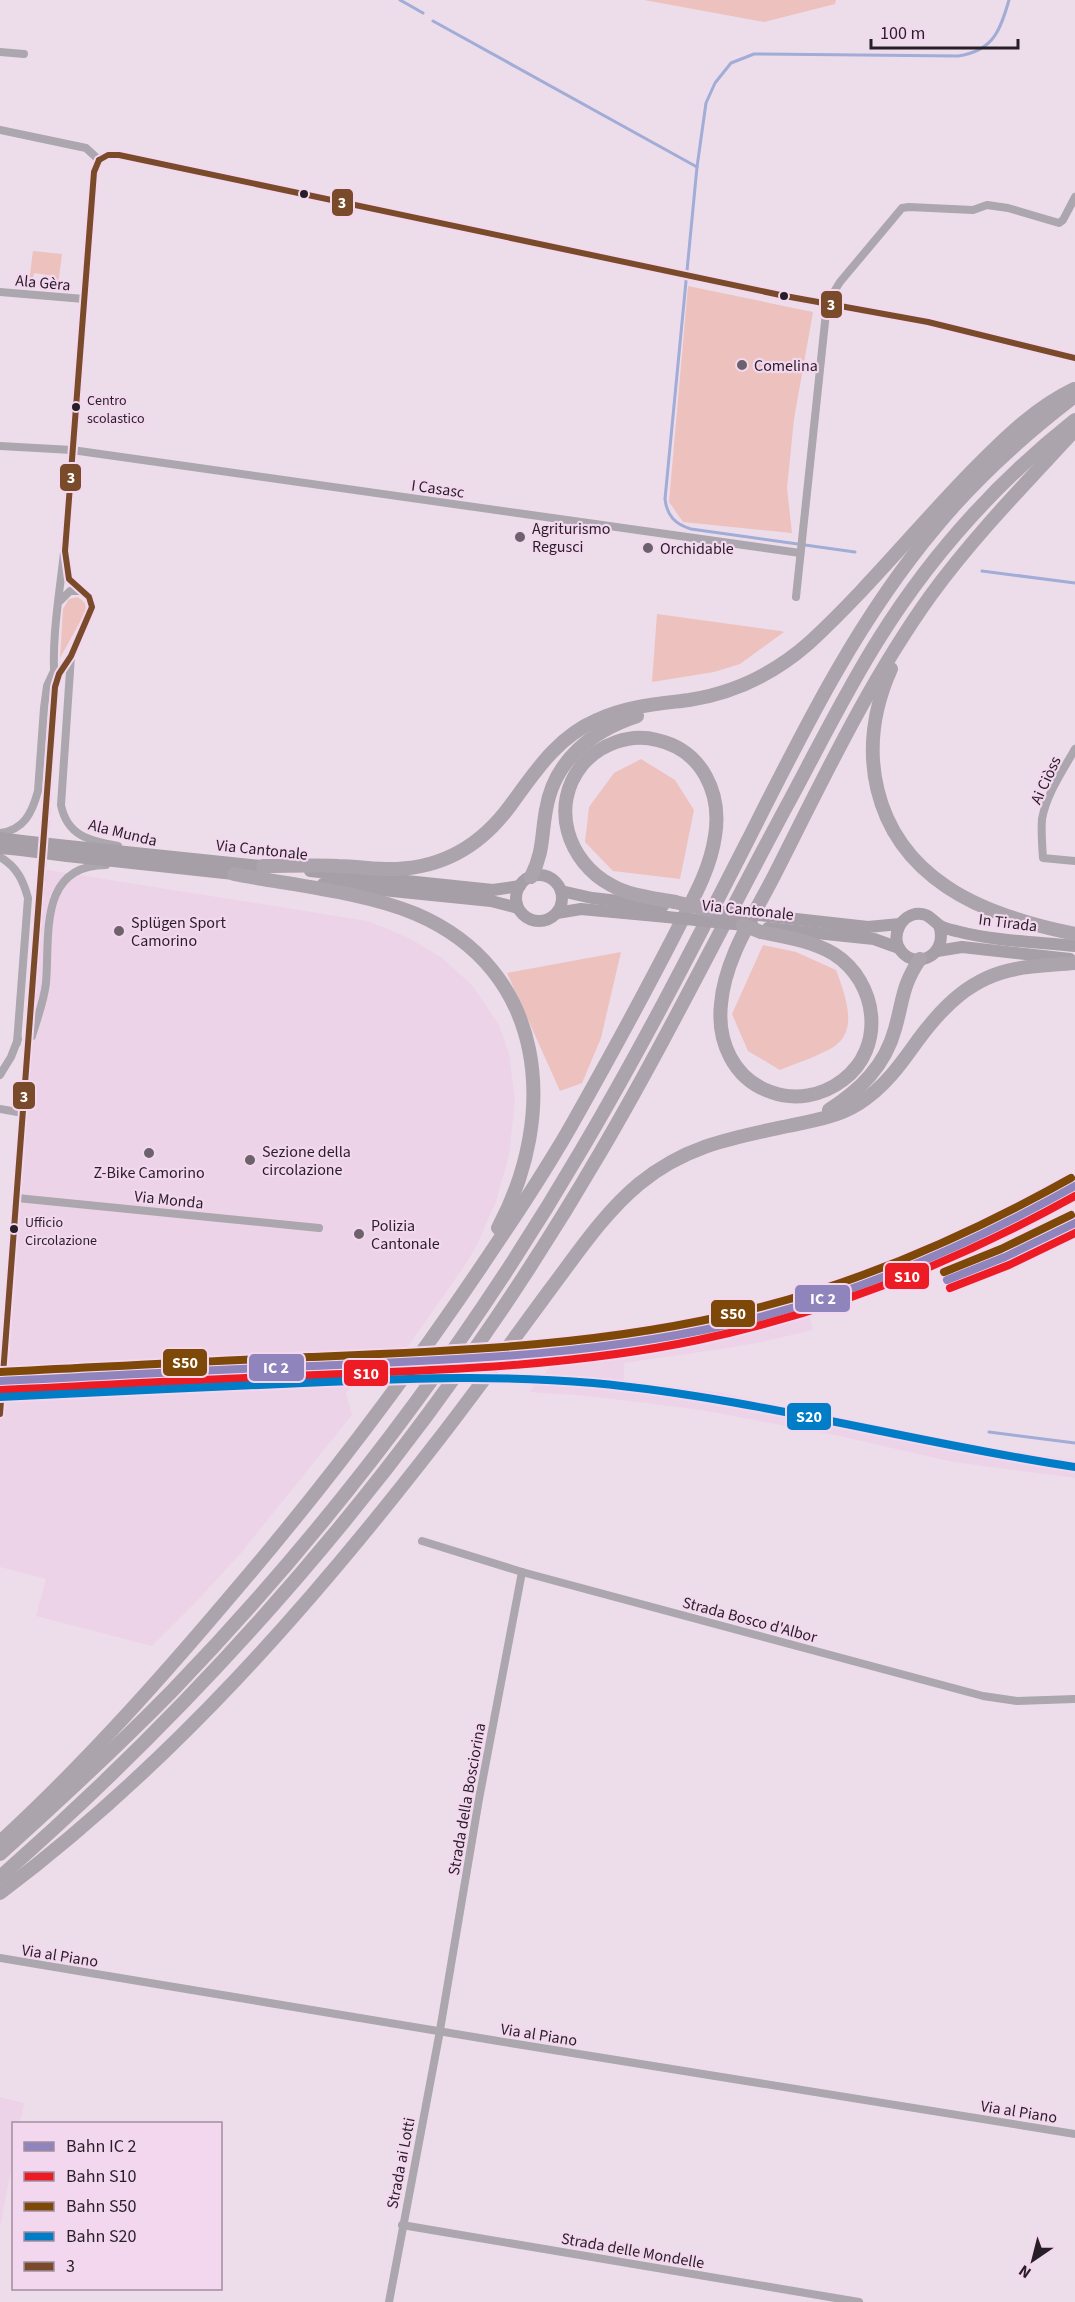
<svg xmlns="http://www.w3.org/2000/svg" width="1075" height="2302" font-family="'Source Sans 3',sans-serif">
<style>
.built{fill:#ecd3e8}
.green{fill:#edc1be}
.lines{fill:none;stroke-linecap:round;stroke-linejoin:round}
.stream{stroke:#a1acd7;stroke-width:3}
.minor-tunnel{stroke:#c6b7c3;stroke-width:8;stroke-dasharray:8 4;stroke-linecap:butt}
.minor{stroke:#aca6ae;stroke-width:8}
.primary{stroke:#a69fa7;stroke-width:12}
.motorway{stroke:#aca4ad;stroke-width:14}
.primary-bridge{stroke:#a69fa7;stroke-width:12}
.motorway-bridge{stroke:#aca4ad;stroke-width:14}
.bus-1-casing{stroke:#f3d7ef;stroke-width:10}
.bus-1{stroke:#7a4b2a;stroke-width:6}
.rail-1-casing{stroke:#f3d7ef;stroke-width:12}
.rail-2-casing{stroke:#f3d7ef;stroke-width:12}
.rail-3-casing{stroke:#f3d7ef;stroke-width:12}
.rail-4-casing{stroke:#f3d7ef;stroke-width:12}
.rail-1{stroke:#9084bd;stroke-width:8}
.rail-2{stroke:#ed1c24;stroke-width:8}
.rail-3{stroke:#7d4808;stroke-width:8}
.rail-4{stroke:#007dc6;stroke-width:8}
.bus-dot{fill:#281e27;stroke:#f3d7ef;stroke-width:2}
.poi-dot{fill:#6d616b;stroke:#f3d7ef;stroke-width:2}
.labels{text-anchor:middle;stroke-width:4.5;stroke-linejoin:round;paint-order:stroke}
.bus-label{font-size:14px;fill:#281e27;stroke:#f3d7ef;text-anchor:start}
.street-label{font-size:16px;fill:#281e27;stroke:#f3d7ef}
.poi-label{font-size:16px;fill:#281e27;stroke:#f3d7ef;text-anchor:start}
.line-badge{stroke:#f3d7ef;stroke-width:2}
.badge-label{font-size:16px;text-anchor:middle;font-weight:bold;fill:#fff}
</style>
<rect width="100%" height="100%" fill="#edddea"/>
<g class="built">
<polygon points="42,869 368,921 409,938 442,958 473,986 499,1025 509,1054 515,1101 509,1156 496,1201 477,1245 467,1262 407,1348 375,1357 369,1364 346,1393 352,1415 241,1553 195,1603 152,1646 36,1616 46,1579 0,1567 0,1352 4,1355"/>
<polygon points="785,1302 789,1316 808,1310 813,1330 762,1342 715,1350 624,1363 624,1380 722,1393 962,1444 1075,1460 1075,1478 953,1462 835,1435 701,1410 588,1396 529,1392 570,1344 660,1331"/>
<polygon points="0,2097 24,2103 20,2123 14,2124 13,2159 0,2228"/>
</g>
<g class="green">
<polygon points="644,0 836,0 835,4 764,22"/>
<polygon points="33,251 62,254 58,286 53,285 54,276 34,273 32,283 29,282"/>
<polygon points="688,286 813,312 794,419 787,488 792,533 683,522 669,502"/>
<polygon points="78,597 85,603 86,611 60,658 63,609 69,599"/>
<polygon points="657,614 781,631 784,632 740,664 714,672 652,682"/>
<polygon points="641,759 675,780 694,810 680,879 613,871 585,842 589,807 614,773"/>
<path d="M763 945 796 952 836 970C844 992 859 1028 836 1045 825 1054 794 1064 780 1070L748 1051 732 1014Z"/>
<polygon points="621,952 601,1038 582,1083 560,1091 507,973"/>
</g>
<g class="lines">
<g class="stream">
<polyline points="400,0 423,13"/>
<polyline points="433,21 697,167"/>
<path d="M855 552 691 529C675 524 667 516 665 499L697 167 706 103 715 83 731 63 754 54 958 56C993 51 1000 31 1009 0"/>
<polyline points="982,571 1075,583"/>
<polyline points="989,1432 1075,1443"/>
</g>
<polyline class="minor-tunnel" points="42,869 45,830"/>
<g class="minor">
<polyline points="0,52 24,54"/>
<polyline points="0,130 86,148 99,160"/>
<polyline points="99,160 108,155 119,155 785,296 928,322 1066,356"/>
<polyline points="0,292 84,299"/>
<polyline points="0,446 72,450 800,553"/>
<path d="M66 565C68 592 90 587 92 607L71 656 61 805C67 836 90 841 118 846"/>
<polyline points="796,597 827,303 840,282 902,208 909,207 973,210 987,205 1008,208 1059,223 1063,220 1075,197"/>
<polyline points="60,601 70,591 81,591"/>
<polyline points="56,683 59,674 70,657"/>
<path d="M1075 749C1063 770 1046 795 1042 819 1041 832 1042 845 1043 858L1075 861"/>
<path d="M45 830 55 687C50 636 62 583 66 532 75 412 84 292 94 172L99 160"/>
<path d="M0 833C24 830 32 813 38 791L44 708 47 686 53 673"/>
<path d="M0 857C17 867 23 880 28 898L17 1043"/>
<path d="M32 1036C37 1019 44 1001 46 983 50 936 38 865 106 865"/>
<polyline points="0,1075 11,1057 18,1039"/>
<polyline points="0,1109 23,1113"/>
<polyline points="17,1198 319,1228"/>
<polyline points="0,1414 42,869"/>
<polyline points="422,1541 522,1572 983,1696 1017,1701 1075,1699"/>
<polyline points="0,1958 498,2041 1075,2134"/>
<polyline points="402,2225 859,2302"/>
<polyline points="389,2302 439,2036 479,1799 522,1572"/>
</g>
<g class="primary">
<polyline points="0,838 22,841"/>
<polyline points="68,846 271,867"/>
<polyline points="0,848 21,850"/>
<polyline points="67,856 243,875"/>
<polyline points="310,871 493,890 520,886"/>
<circle cx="539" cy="898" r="23"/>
<polyline points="323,884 491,901 518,908"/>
<polyline points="561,891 592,898 663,906"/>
<polyline points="557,913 581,909 667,917"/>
<polyline points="769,916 868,927 900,924"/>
<path d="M939 925C950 957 911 973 898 946 893 933 901 917 915 914 927 912 931 919 939 925 943 928 951 930 956 931 994 941 1036 942 1075 946"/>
<polyline points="768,928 874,939 899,948"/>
<polyline points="937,951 962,947 1070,959"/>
</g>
<g class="motorway">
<path d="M891 669C855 749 872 837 947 887 984 912 1031 925 1075 934"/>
<path d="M263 866C288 866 313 865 338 866 358 866 378 870 397 869 445 867 482 844 510 806 535 772 557 737 597 720 626 706 658 704 689 700 734 693 775 673 809 643 870 587 922 521 980 463 1008 435 1038 406 1074 389"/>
<path d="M234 874C290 885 364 892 416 914 547 970 559 1114 498 1228"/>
<path d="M531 877C544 851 541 837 546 810 554 760 592 731 637 716"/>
<path d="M761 932C786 937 812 941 834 954 878 982 886 1048 843 1080 822 1096 795 1101 771 1092 733 1079 717 1041 721 1004 725 956 757 911 778 868 825 775 870 680 931 595 974 536 1026 483 1075 430"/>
<path d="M829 1110C860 1090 885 1066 895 1029 903 1001 902 985 920 959"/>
<path d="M0 1842C86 1763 164 1675 239 1586 326 1484 406 1378 481 1267 512 1221 543 1175 571 1126 606 1064 641 1000 674 936 690 904 710 872 715 836 722 793 702 750 657 740 630 733 600 744 582 765 549 806 568 862 611 885 630 896 654 898 675 902"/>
<path d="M0 1854C59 1801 117 1747 173 1690 330 1527 468 1344 582 1149 641 1049 694 946 747 842 802 733 856 622 935 528 976 478 1024 435 1075 396"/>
<path d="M0 1877C237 1669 441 1426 600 1153 668 1037 727 916 791 798 820 744 847 689 880 637 932 554 998 481 1075 420"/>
<path d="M0 1893C170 1765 310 1606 439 1439 477 1390 513 1340 549 1291 577 1254 603 1214 639 1184 685 1146 731 1138 788 1126 812 1121 837 1117 858 1104 884 1088 901 1064 918 1040 944 1005 972 977 1016 969 1035 965 1056 965 1075 963"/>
</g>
<g class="primary-bridge">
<polyline points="22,841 68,846"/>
<polyline points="21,850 67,856"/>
<polyline points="702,910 769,916"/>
<polyline points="667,917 753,926"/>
</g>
<g class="motorway-bridge">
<polyline points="675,902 709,910"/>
<polyline points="743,925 761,932"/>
</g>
<g class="bus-1-casing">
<g id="bus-1">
<polyline points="99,160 108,155 119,155 785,296 928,322 1075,358"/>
<polyline points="0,1414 55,687 59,674 71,656 92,607 89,597 69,579 65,551 94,172 99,160"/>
</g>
</g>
<use href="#bus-1" class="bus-1"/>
<g class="rail-1-casing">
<g id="rail-1">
<polyline points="947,1280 1005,1257 1075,1223"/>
<path d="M0 1381C104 1376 207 1370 311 1366 459 1360 608 1355 752 1319 866 1290 973 1243 1075 1186"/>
</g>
</g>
<g class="rail-2-casing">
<g id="rail-2">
<polyline points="950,1288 1009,1265 1075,1233"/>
<path d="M0 1390C106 1385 211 1379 317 1375 444 1370 573 1366 698 1340 831 1312 956 1262 1075 1196"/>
</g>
</g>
<g class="rail-3-casing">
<g id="rail-3">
<polyline points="944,1272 1001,1249 1071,1215"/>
<path d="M0 1372C103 1367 206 1361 310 1357 457 1351 605 1346 749 1310 863 1282 969 1235 1071 1178"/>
</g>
</g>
<g class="rail-4-casing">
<path id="rail-4" d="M0 1397C109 1392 217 1386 326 1382 415 1378 504 1375 593 1383 755 1398 914 1443 1075 1467"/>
</g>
<use href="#rail-1" class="rail-1"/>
<use href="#rail-2" class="rail-2"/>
<use href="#rail-3" class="rail-3"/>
<use href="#rail-4" class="rail-4"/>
</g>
<g class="bus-dot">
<circle cx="304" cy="194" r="5"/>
<circle cx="784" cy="296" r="5"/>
<circle cx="76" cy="407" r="5"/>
<circle cx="14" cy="1229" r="5"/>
</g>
<g class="poi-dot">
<circle cx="742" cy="365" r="6"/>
<circle cx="520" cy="537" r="6"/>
<circle cx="648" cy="548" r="6"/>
<circle cx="119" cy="931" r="6"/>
<circle cx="149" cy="1153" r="6"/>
<circle cx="250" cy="1160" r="6"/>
<circle cx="359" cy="1234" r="6"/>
</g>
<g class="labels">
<g class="bus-label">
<text x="87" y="405">Centro<tspan x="87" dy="18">scolastico</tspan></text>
<text x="25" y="1227">Ufficio<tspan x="25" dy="18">Circolazione</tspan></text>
</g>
<g class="street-label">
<text transform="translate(43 282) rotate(5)" y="6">Ala Gèra</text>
<text transform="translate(438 488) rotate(8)" y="6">I Casasc</text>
<text transform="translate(1045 780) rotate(-65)" y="6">Ai Ciòss</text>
<text transform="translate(123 832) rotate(14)" y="6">Ala Munda</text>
<text transform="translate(262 849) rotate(6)" y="6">Via Cantonale</text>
<text transform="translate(748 909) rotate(6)" y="6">Via Cantonale</text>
<text transform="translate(1008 922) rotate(7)" y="6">In Tirada</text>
<text transform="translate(169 1199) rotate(6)" y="6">Via Monda</text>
<text transform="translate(750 1619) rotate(15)" y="6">Strada Bosco d'Albor</text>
<text transform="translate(466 1799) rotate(-80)" y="6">Strada della Bosciorina</text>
<text transform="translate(60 1955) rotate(9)" y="6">Via al Piano</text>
<text transform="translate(539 2034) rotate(9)" y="6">Via al Piano</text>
<text transform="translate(1019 2111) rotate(9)" y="6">Via al Piano</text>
<text transform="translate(400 2163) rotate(-79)" y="6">Strada ai Lotti</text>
<text transform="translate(633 2250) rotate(10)" y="6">Strada delle Mondelle</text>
</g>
<g class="poi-label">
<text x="754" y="371">Comelina</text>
<text x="532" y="534">Agriturismo<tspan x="532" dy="18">Regusci</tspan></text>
<text x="660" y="554">Orchidable</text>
<text x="131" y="928">Splügen Sport<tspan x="131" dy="18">Camorino</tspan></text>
<text x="262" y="1157">Sezione della<tspan x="262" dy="18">circolazione</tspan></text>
<text x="149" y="1178" text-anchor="middle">Z-Bike Camorino</text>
<text x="371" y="1231">Polizia<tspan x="371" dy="18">Cantonale</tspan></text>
</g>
</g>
<g class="line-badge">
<rect x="331" y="188" width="23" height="29" rx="6" fill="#7a4b2a"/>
<rect x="820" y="290" width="23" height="29" rx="6" fill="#7a4b2a"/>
<rect x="59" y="463" width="23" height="29" rx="6" fill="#7a4b2a"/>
<rect x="12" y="1081" width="24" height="29" rx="6" fill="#7a4b2a"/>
<rect x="884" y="1262" width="46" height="28" rx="6" fill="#ed1c24"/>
<rect x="794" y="1284" width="57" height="29" rx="6" fill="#9084bd"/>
<rect x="710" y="1299" width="46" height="29" rx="6" fill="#7d4808"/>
<rect x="162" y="1348" width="46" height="29" rx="6" fill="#7d4808"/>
<rect x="248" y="1353" width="57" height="29" rx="6" fill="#9084bd"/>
<rect x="343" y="1359" width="46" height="28" rx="6" fill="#ed1c24"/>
<rect x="786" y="1402" width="46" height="29" rx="6" fill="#007dc6"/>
</g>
<g class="badge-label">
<text x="342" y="208">3</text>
<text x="831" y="310">3</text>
<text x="71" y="483">3</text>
<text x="24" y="1102">3</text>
<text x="907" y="1282">S10</text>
<text x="823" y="1304">IC 2</text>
<text x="733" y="1319">S50</text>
<text x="185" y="1368">S50</text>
<text x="276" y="1373">IC 2</text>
<text x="366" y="1379">S10</text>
<text x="809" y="1422">S20</text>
</g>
<rect x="12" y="2122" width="210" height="168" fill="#f3d7ef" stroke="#a28d9f" stroke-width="1.5"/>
<rect x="24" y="2142" width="30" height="9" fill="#9084bd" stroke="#a28d9f" stroke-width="1.5"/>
<text x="66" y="2152" font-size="18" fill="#281e27">Bahn IC 2</text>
<rect x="24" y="2172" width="30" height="9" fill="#ed1c24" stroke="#a28d9f" stroke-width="1.5"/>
<text x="66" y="2182" font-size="18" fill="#281e27">Bahn S10</text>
<rect x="24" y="2202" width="30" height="9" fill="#7d4808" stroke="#a28d9f" stroke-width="1.5"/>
<text x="66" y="2212" font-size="18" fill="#281e27">Bahn S50</text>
<rect x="24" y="2232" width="30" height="9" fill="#007dc6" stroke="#a28d9f" stroke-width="1.5"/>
<text x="66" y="2242" font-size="18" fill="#281e27">Bahn S20</text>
<rect x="24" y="2262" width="30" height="9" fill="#7a4b2a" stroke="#a28d9f" stroke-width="1.5"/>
<text x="66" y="2272" font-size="18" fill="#281e27">3</text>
<g transform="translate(1033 2260) rotate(215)" stroke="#f3d7ef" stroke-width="4.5" paint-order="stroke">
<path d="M0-4.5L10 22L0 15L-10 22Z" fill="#281e27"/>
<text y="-9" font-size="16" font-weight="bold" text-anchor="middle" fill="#281e27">N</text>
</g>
<path d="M871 39v9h147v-9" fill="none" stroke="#281e27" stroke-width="3"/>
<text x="880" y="39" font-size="18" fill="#281e27" stroke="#f3d7ef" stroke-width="4.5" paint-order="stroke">100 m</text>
</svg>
